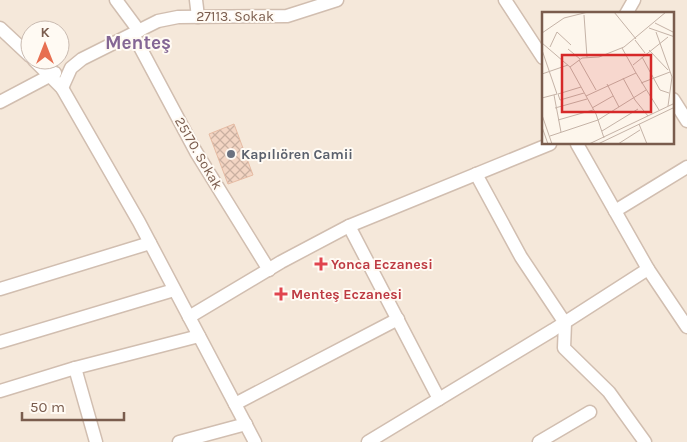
<svg xmlns="http://www.w3.org/2000/svg" width="687" height="442" font-family="Karla,sans-serif">
<style>
.residential{fill:#f5e8da;fill-rule:evenodd}
.building{fill:url(#building-cross-hatch);stroke:#e6bba3}
.lines{fill:none;stroke-linecap:round;stroke-linejoin:round}
.minor-casing{stroke:#d1beb0;stroke-width:15}
.minor{stroke:#fff;stroke-width:12}
.worship-dot{fill:#6b7280;stroke:#fffaf3;stroke-width:2}
.health-dot{fill:#e0444e;stroke:#fffaf3;stroke-width:2}
.labels{text-anchor:middle;stroke-width:4;stroke-linejoin:round;paint-order:stroke}
.street-label{font-size:14px;fill:#7a5c4d;stroke:#fffaf3}
.worship-label{font-size:14px;font-weight:bold;fill:#5b616d;stroke:#fffaf3;text-anchor:start}
.health-label{font-size:14px;font-weight:bold;fill:#be3a42;stroke:#fffaf3;text-anchor:start}
.district-label{font-size:19px;font-weight:bold;fill:#846695;stroke:#fffaf3}
.inset-road{fill:none;stroke:#c5b3a7;stroke-width:1}
.view{fill:#d62828;fill-opacity:0.15;stroke:#d62828;stroke-width:2.5}
.inset-edge{fill:none;stroke:#7a5c4d;stroke-width:2.5}
</style>
<defs>
<pattern id="building-cross-hatch" width="8" height="8" patternUnits="userSpaceOnUse" patternTransform="scale(1.25)"><rect width="8" height="8" fill="#f3d5c3"/><path d="M0 0l8 8M0 8l8-8" fill="none" stroke="#cab0a1"/></pattern>
</defs>
<rect width="100%" height="100%" fill="#fdf6ec"/>
<path class="residential" d="M0 0H687V442H0ZM543 14H673V144H543ZM30 30H60V60H30Z"/>
<polygon class="building" points="234,124 253,175 228,184 209,134"/>
<g class="lines">
<g class="minor-casing">
<g id="minor">
<polyline points="116,0 139,31"/>
<polyline points="196,0 198,17"/>
<polyline points="505,0 543,58"/>
<polyline points="626,14 634,0"/>
<polyline points="0,28 30,56"/>
<polyline points="133,34 196,152 269,270"/>
<polyline points="34,60 62,88 139,222 255,442"/>
<polyline points="62,88 71,68 82,59 158,21 178,17 287,16 337,0"/>
<polyline points="673,99 687,121"/>
<polyline points="0,102 55,73"/>
<polyline points="577,144 648,269 687,327"/>
<polyline points="476,174 521,257 565,323 564,348 609,392 645,442"/>
<polyline points="615,211 687,167"/>
<polyline points="349,226 439,399"/>
<polyline points="0,289 150,243"/>
<polyline points="189,317 281,262 349,226 550,144"/>
<polyline points="0,342 174,290"/>
<polyline points="75,368 96,442"/>
<polyline points="0,391 75,368 199,336"/>
<polyline points="235,404 398,319"/>
<polyline points="179,442 246,424"/>
<polyline points="368,442 553,330 648,269"/>
<polyline points="539,442 590,412"/>
</g>
</g>
<use href="#minor" class="minor"/>
</g>
<circle class="worship-dot" cx="231" cy="154" r="5"/>
<g class="health-dot">
<path d="M318.5 256.5h5v5h5v5h-5v5h-5v-5h-5v-5h5z"/>
<path d="M278.5 286.5h5v5h5v5h-5v5h-5v-5h-5v-5h5z"/>
</g>
<g class="labels">
<g class="street-label">
<text x="235" y="21">27113. Sokak</text>
<text transform="translate(199 153) rotate(60)" y="5">25170. Sokak</text>
</g>
<g class="worship-label">
<text x="241" y="159">Kapılıören Camii</text>
</g>
<g class="health-label">
<text x="331" y="269">Yonca Eczanesi</text>
<text x="291" y="299">Menteş Eczanesi</text>
</g>
<g class="district-label">
<text x="138" y="49">Menteş</text>
</g>
</g>
<g transform="translate(542 12)">
<rect width="132" height="132" fill="#fdf6ec"/>
<path class="inset-road" d="M72 0 94 27M42 3 45 45M113 11 133 21M107 16 133 25M114 20 130 65 126 94M0 21 22 6 46 0M93 28 103 41M0 31 28 55 54 102 62 126M8 35 15 20 29 33M80 36 94 61M26 37 38 47M0 38 15 82 0 86M107 38 126 58M100 45 118 78 127 81M37 48 54 78M91 53 126 25M28 55 40 46 57 45 82 35 124 0M0 62 26 53M81 66 93 88 106 104M99 71 128 60M65 72 77 95M16 82 18 88 42 81M16 82 39 75M12 83 19 120M44 84 94 61 117 98M13 96 45 87M50 96 71 84M0 103 10 132M16 108 51 98M56 108 104 78M97 112 105 132M0 115 6 132M60 119 96 97M8 124 56 108M47 132 133 91M56 132 133 95M76 132 98 118"/>
<path class="view" d="M20 43H109V100H20Z"/>
<rect width="132" height="132" class="inset-edge"/>
</g>
<g transform="translate(45 45)"><circle r="24" fill="#fffaf3" stroke="#cabbb1"/>
<path d="M0-4L9 19L0 12L-9 19Z" fill="#e76f51"/>
<text y="-8" font-size="14" font-weight="bold" text-anchor="middle" fill="#7a5c4d">K</text>
</g>
<path d="M22 412v8h102v-8" fill="none" stroke="#7a5c4d" stroke-width="2.5"/>
<text x="30" y="412" font-size="15" fill="#7a5c4d" stroke="#fffaf3" stroke-width="4" paint-order="stroke">50 m</text>
</svg>
